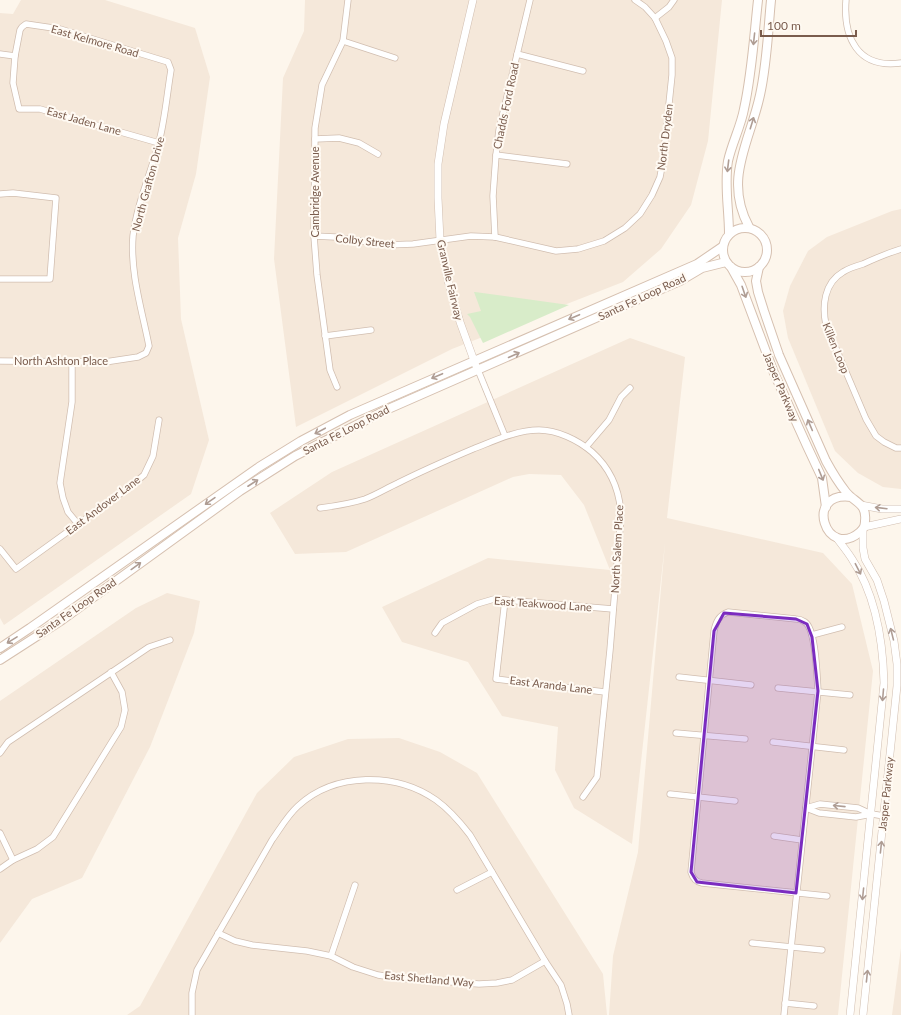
<svg xmlns="http://www.w3.org/2000/svg" width="901" height="1015" font-family="Lato,sans-serif">
<style>
.residential{fill:#f5e8da}
.green{fill:#d8ecc9}
.lines{fill:none;stroke-linecap:round;stroke-linejoin:round}
.minor-casing{stroke:#d1beb0;stroke-width:7}
.tertiary-casing{stroke:#d1beb0;stroke-width:8}
.secondary-casing{stroke:#d6c0b0;stroke-width:10}
.minor{stroke:#fff;stroke-width:5.5}
.tertiary{stroke:#fff;stroke-width:7}
.secondary{stroke:#fff;stroke-width:8}
.oneway{stroke:#af9d94}
.marked{fill:#7b2cbf;fill-opacity:0.2;stroke:#7b2cbf;stroke-width:3;stroke-linejoin:round}
.labels{text-anchor:middle;stroke-width:4;stroke-linejoin:round;paint-order:stroke}
.street-label{font-size:11px;fill:#7a5c4d;stroke:#fffaf3}
</style>
<rect width="100%" height="100%" fill="#fdf6ec"/>
<g class="residential">
<polygon points="21,0 105,0 195,28 210,77 196,174 178,238 181,319 209,440 191,494 4,625 0,618 0,13 13,14"/>
<polygon points="305,0 722,0 708,141 691,205 661,249 623,282 452,349 296,427 274,259 283,78 304,31"/>
<polygon points="901,209 901,489 883,487 858,473 835,451 788,338 783,311 790,286 808,251 827,237 892,211"/>
<polygon points="630,338 685,357 667,518 823,553 852,584 873,671 838,1015 609,1015 613,956 638,852 665,543 632,844 574,808 555,770 558,727 502,716 468,662 402,642 382,607 488,558 610,570 584,505 561,475 529,474 513,477 346,552 295,554 270,513 332,472"/>
<polygon points="167,593 200,601 194,633 150,747 82,878 32,899 0,943 0,701 136,608"/>
<polygon points="399,738 440,752 477,773 603,974 607,1015 127,1015 140,1006 257,793 294,757 348,739"/>
<polygon points="901,948 901,1015 892,1015"/>
</g>
<polygon class="green" points="474,292 475,292 569,305 483,343 470,317 467,314 481,311"/>
<g class="lines">
<g class="minor-casing">
<g id="minor">
<path d="M846 0C843 38 858 69 901 63"/>
<polyline points="655,18 669,7 674,0"/>
<polyline points="343,41 395,58"/>
<polyline points="0,54 15,56"/>
<polyline points="517,54 583,71"/>
<polyline points="315,139 339,138 359,143 378,154"/>
<polyline points="496,155 567,164"/>
<polyline points="0,194 13,193 56,198 50,279 0,279"/>
<polyline points="314,236 335,237 387,245 413,244 471,236 495,237 556,251 578,249 604,241 625,228 640,214 652,195 660,177 663,161 672,75 672,58 666,41 655,18 645,7 635,0"/>
<polyline points="495,237 493,196 496,155 499,130 530,0"/>
<path d="M901 249C888 253 876 258 863 264 856 266 849 268 843 272 824 283 822 306 826 325L866 419 876 436 884 442 896 448H901"/>
<polyline points="325,336 371,330"/>
<path d="M0 361 105 362 138 357 146 353 149 346C142 310 130 273 133 236 137 203 151 173 159 142 165 119 167 94 171 70L168 62 60 29 26 24 22 27 20 30 15 56 13 83 19 109H40L159 143"/>
<polyline points="72,362 72,402 60,483 63,498 68,512 78,524"/>
<polyline points="478,370 505,436"/>
<polyline points="337,387 330,370 317,275 314,236 315,128 322,85 343,41 348,0"/>
<polyline points="586,447 609,420 621,397 630,388"/>
<path d="M320 508C335 506 350 504 365 499 376 495 387 488 398 483 422 471 447 460 473 449 494 441 516 430 539 430 557 430 578 440 592 452 611 469 620 491 621 516L610 650 597 777 583 797"/>
<polyline points="0,549 16,569 131,486 144,475 153,456 159,420"/>
<polyline points="505,600 496,679 605,692"/>
<polyline points="435,633 442,623 477,604 494,599 613,609"/>
<polyline points="812,635 842,627"/>
<polyline points="679,677 751,685"/>
<polyline points="778,688 850,695"/>
<polyline points="676,733 745,739"/>
<polyline points="773,742 844,750"/>
<polyline points="0,753 8,742 149,647 170,640"/>
<polyline points="670,794 735,801"/>
<polyline points="806,808 819,813 856,817 872,814 884,816"/>
<polyline points="806,808 820,804 858,808 871,814"/>
<polyline points="0,833 13,860"/>
<polyline points="774,836 802,840"/>
<polyline points="0,869 13,860 37,849 53,837 121,727 125,710 122,692 111,672"/>
<polyline points="457,890 492,872"/>
<polyline points="218,933 235,941 252,945 307,951 331,956 353,967 378,975 397,978 479,984 497,983 512,980 545,961"/>
<polyline points="752,943 822,950"/>
<polyline points="331,956 355,885"/>
<polyline points="785,1003 814,1006"/>
<path d="M192 1015V993L197 970 272 840C280 829 287 816 298 806 335 772 396 772 436 800 450 810 460 822 470 835L545 961 561 985 567 1004 569 1015"/>
<path d="M784 1015 818 691C817 677 816 629 805 622 802 620 799 619 796 619L728 612C719 615 716 622 714 631L691 872C693 879 696 882 702 883L827 896"/>
</g>
</g>
<g class="tertiary-casing">
<g id="tertiary">
<polyline points="473,0 444,124 438,164 438,198 440,240 448,281 460,322 476,366"/>
<polyline points="861,505 882,509 901,509"/>
<polyline points="864,527 901,519"/>
<polyline points="863,529 863,548 865,559 877,580 884,601 894,641 897,664 897,686 863,1015"/>
<path d="M836 537C841 544 847 551 852 559 876 595 883 642 884 683L850 1015"/>
</g>
</g>
<g class="secondary-casing">
<g id="secondary">
<path d="M749 227C723 179 750 142 760 95 767 64 768 31 771 0"/>
<circle cx="745" cy="250" r="22"/>
<path d="M729 234C729 209 724 185 728 161 732 143 741 126 744 109 752 73 754 36 758 0"/>
<polyline points="731,267 741,285 774,373 807,446 822,478 826,507"/>
<path d="M759 267 756 281 758 292 764 311 779 355 826 461C832 472 838 482 846 492 855 503 867 503 865 521 865 526 864 528 860 532 826 561 803 491 851 497"/>
<polyline points="0,648 30,628 259,467 301,441 350,415 697,264 722,247"/>
<polyline points="0,660 62,620 240,491 295,456 386,410 680,281 702,268 726,262"/>
</g>
</g>
<use href="#minor" class="minor"/>
<use href="#tertiary" class="tertiary"/>
<use href="#secondary" class="secondary"/>
</g>
<defs><path id="oneway-shaft" d="M-6 0H5M1.5-3L5.5 0L1.5 3" fill="none" stroke-width="1.6" stroke-linecap="round" stroke-linejoin="round"/></defs>
<g class="oneway">
<use href="#oneway-shaft" transform="translate(754 39) rotate(96)"/>
<use href="#oneway-shaft" transform="translate(752 123) rotate(-73)"/>
<use href="#oneway-shaft" transform="translate(728 166) rotate(97)"/>
<use href="#oneway-shaft" transform="translate(744 292) rotate(71)"/>
<use href="#oneway-shaft" transform="translate(574 317) rotate(157)"/>
<use href="#oneway-shaft" transform="translate(514 355) rotate(-24)"/>
<use href="#oneway-shaft" transform="translate(437 376) rotate(157)"/>
<use href="#oneway-shaft" transform="translate(810 425) rotate(-113)"/>
<use href="#oneway-shaft" transform="translate(320 431) rotate(152)"/>
<use href="#oneway-shaft" transform="translate(821 475) rotate(68)"/>
<use href="#oneway-shaft" transform="translate(253 483) rotate(-33)"/>
<use href="#oneway-shaft" transform="translate(210 501) rotate(145)"/>
<use href="#oneway-shaft" transform="translate(881 508) rotate(-173)"/>
<use href="#oneway-shaft" transform="translate(136 566) rotate(-36)"/>
<use href="#oneway-shaft" transform="translate(858 569) rotate(63)"/>
<use href="#oneway-shaft" transform="translate(892 634) rotate(-104)"/>
<use href="#oneway-shaft" transform="translate(12 640) rotate(148)"/>
<use href="#oneway-shaft" transform="translate(883 695) rotate(95)"/>
<use href="#oneway-shaft" transform="translate(839 806) rotate(-174)"/>
<use href="#oneway-shaft" transform="translate(881 847) rotate(-84)"/>
<use href="#oneway-shaft" transform="translate(863 894) rotate(96)"/>
<use href="#oneway-shaft" transform="translate(867 976) rotate(-84)"/>
</g>
<path class="marked" d="M724 613 796 619 807 624 812 637 818 691 796 893 697 882 691 872 714 631Z"/>
<g class="labels">
<g class="street-label">
<text transform="translate(95 41) rotate(16)" y="4">East Kelmore Road</text>
<text transform="translate(506 106) rotate(-78)" y="4">Chadds Ford Road</text>
<text transform="translate(84 121) rotate(16)" y="4">East Jaden Lane</text>
<text transform="translate(665 137) rotate(-83)" y="4">North Dryden</text>
<text transform="translate(148 184) rotate(-75)" y="4">North Grafton Drive</text>
<text transform="translate(315 192) rotate(-90)" y="4">Cambridge Avenue</text>
<text transform="translate(365 241) rotate(6)" y="4">Colby Street</text>
<text transform="translate(450 280) rotate(77)" y="4">Granville Fairway</text>
<text transform="translate(642 297) rotate(-25)" y="4">Santa Fe Loop Road</text>
<text transform="translate(836 348) rotate(68)" y="4">Killen Loop</text>
<text x="61" y="365">North Ashton Place</text>
<text transform="translate(781 387) rotate(67)" y="4">Jasper Parkway</text>
<text transform="translate(346 430) rotate(-27)" y="4">Santa Fe Loop Road</text>
<text transform="translate(103 505) rotate(-37)" y="4">East Andover Lane</text>
<text transform="translate(617 549) rotate(-87)" y="4">North Salem Place</text>
<text transform="translate(543 604) rotate(4)" y="4">East Teakwood Lane</text>
<text transform="translate(76 608) rotate(-35)" y="4">Santa Fe Loop Road</text>
<text transform="translate(551 685) rotate(7)" y="4">East Aranda Lane</text>
<text transform="translate(886 794) rotate(-84)" y="4">Jasper Parkway</text>
<text transform="translate(429 979) rotate(5)" y="4">East Shetland Way</text>
</g>
</g>
<path d="M761 30v6h95v-6" fill="none" stroke="#7a5c4d" stroke-width="2"/>
<text x="767" y="30" font-size="12" fill="#7a5c4d" stroke="#fffaf3" stroke-width="3" paint-order="stroke">100 m</text>
</svg>
